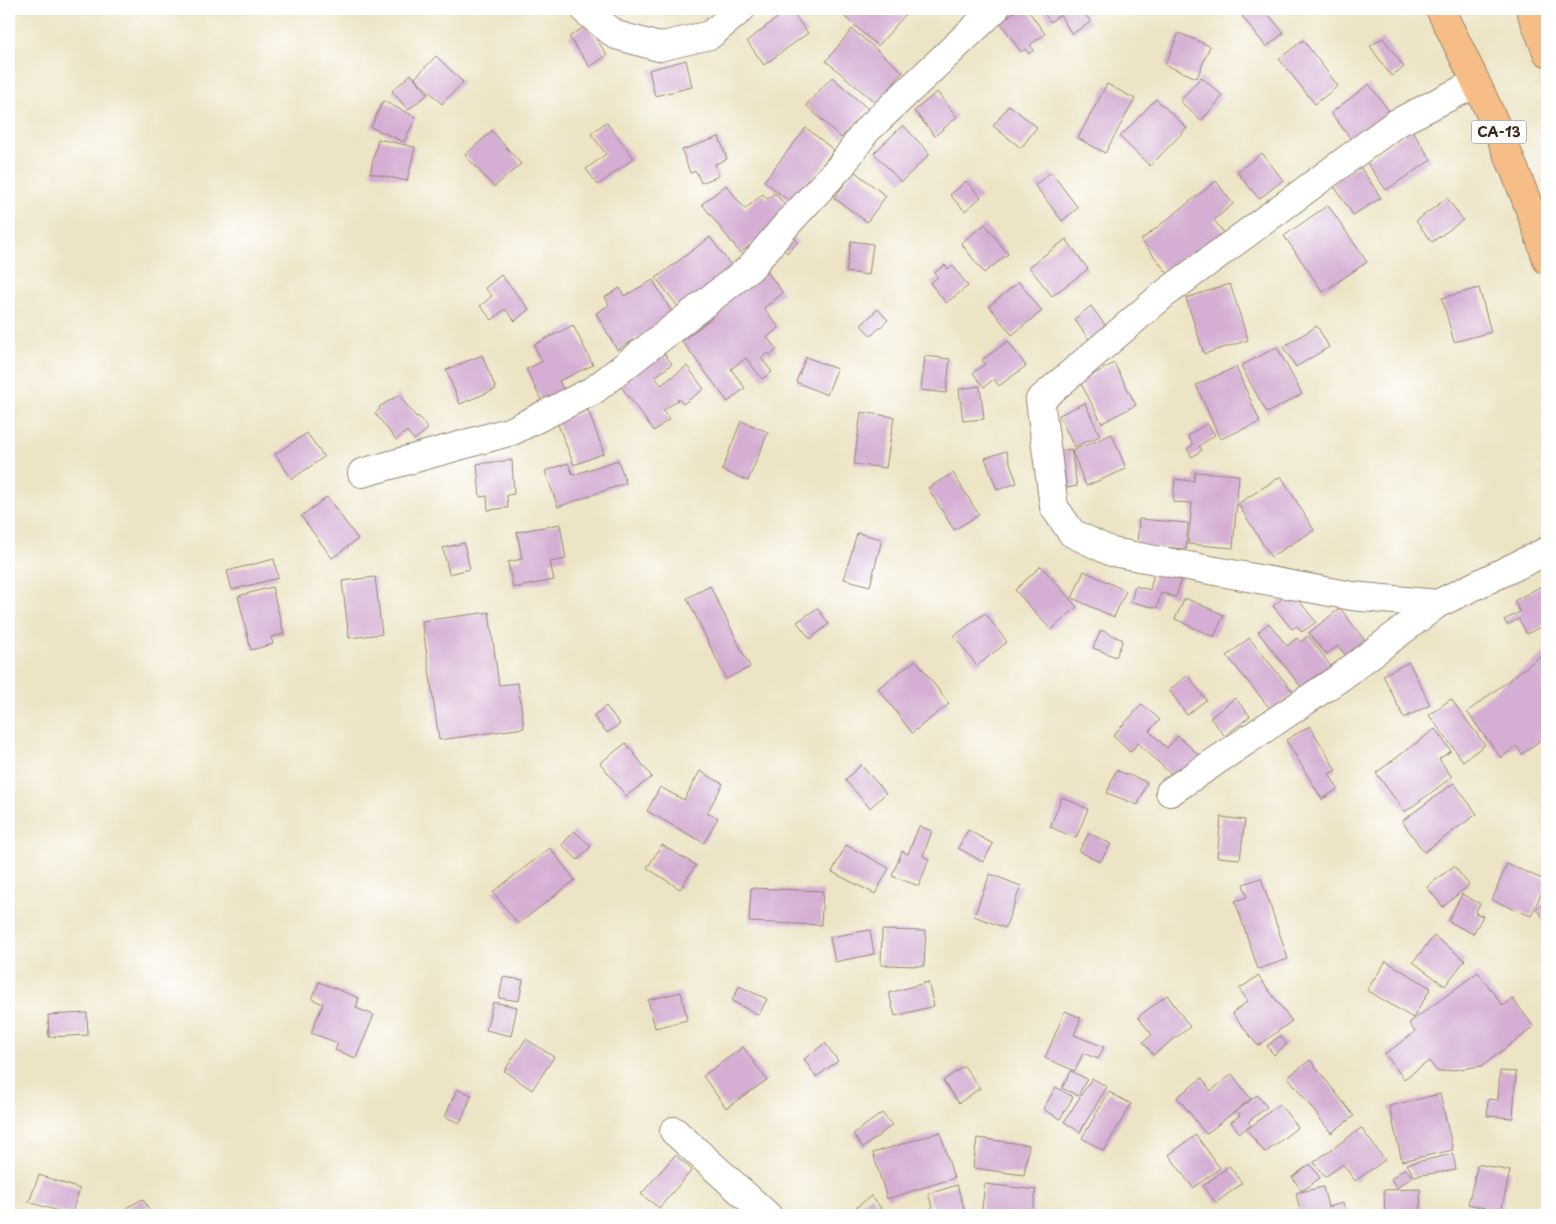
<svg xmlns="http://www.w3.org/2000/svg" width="1556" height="1224" font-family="'Playpen Sans',sans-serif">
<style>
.building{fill:#d4afd3}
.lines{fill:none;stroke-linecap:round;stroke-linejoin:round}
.minor-casing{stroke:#948772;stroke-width:30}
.highway-casing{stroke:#948772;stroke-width:30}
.minor{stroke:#fff;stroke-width:28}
.highway{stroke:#f6be86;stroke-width:28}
.labels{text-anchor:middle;stroke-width:4;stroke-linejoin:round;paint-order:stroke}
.shield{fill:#fff;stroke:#766a62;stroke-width:1}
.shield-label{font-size:14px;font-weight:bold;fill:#3b2a1e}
</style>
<rect width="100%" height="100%" fill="#fff"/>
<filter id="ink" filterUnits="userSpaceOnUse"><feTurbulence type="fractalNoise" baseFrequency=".02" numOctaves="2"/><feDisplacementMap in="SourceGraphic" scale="10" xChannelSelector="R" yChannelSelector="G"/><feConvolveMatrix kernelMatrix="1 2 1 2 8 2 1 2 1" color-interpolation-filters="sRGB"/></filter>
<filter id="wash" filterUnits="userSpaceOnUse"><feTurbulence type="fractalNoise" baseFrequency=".0096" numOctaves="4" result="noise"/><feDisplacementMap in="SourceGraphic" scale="20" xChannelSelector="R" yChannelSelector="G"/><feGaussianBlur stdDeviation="1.12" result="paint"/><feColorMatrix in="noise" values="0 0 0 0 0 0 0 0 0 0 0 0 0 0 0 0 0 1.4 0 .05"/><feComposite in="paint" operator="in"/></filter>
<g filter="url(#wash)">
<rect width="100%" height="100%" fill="#ede4c5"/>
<g id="blocks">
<g class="building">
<polygon points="789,9 808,33 764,65 747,41"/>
<polygon points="839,9 910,9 878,46 838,11"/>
<polygon points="1019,9 1027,9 1045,34 1030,45 1034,50 1029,54 1025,49 1021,52 1000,22"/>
<polygon points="1041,9 1081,9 1091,22 1072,34 1060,15 1050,22"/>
<polygon points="1251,9 1264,9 1284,33 1266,47 1242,16"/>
<polygon points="587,25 607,55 590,67 569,37"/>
<polygon points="852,29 903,72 877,104 826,61"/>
<polygon points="1179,33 1210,46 1197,78 1165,65"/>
<polygon points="1383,38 1404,67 1391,76 1370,46"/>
<polygon points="1303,40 1338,86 1315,104 1279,59"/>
<polygon points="436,56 463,82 442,104 415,78"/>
<polygon points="686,60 692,87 655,96 649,70"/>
<polygon points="411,74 428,94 408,110 392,91"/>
<polygon points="832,77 868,109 841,138 806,105"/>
<polygon points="1201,77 1223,96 1201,121 1180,101"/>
<polygon points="1107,84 1135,99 1105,153 1078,138"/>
<polygon points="1369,84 1392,115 1354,143 1331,113"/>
<polygon points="937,92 957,117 935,136 914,111"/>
<polygon points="1156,99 1187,128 1150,166 1120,137"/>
<polygon points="383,101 416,117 404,142 371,127"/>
<polygon points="1009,105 1037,127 1021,148 993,126"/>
<polygon points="606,122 634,158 598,185 586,169 606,154 591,134"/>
<polygon points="903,125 930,154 901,182 874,153"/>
<polygon points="806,128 834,150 793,204 764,181"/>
<polygon points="1412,130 1431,160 1386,190 1366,161"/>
<polygon points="492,131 521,164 494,187 465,155"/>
<polygon points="719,137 727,159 715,164 719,176 701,183 696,171 690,173 682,150"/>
<polygon points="378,139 415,147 407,181 370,173"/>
<polygon points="1262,153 1283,180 1259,199 1237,172"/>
<polygon points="1359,165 1381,198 1353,215 1332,183"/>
<polygon points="854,171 886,196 867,222 834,198"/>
<polygon points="1051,172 1078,208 1062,221 1035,185"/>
<polygon points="966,181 981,197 965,211 950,195"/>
<polygon points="1216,181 1233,204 1214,220 1227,237 1173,280 1141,240"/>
<polygon points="726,185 745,209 763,194 767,199 775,193 789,211 768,231 740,253 702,204"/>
<polygon points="1447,198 1463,220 1432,242 1416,221"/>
<polygon points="1328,205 1367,262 1323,292 1284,236"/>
<polygon points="985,224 1008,254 984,273 961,243"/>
<polygon points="786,230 798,242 787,253 775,241"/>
<polygon points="710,237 733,268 679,308 656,278"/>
<polygon points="1066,239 1088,269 1052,296 1029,267"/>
<polygon points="851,241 873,244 869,275 846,272"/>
<polygon points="945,265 948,269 953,266 968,286 946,303 930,283 938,277 934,273"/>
<polygon points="763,266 783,293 764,308 779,328 767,337 777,350 770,355 768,353 761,358 772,372 762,379 746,358 731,369 745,388 728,402 682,341 712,318 707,312"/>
<polygon points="501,275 529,309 515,321 505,309 492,320 480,306 492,296 485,288"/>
<polygon points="653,280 674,316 617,350 596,313 609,305 605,297 620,288 624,296"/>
<polygon points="1019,282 1042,311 1012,335 989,306"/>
<polygon points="1230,284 1248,340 1204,354 1186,298"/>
<polygon points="1479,288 1491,332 1454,342 1442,298"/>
<polygon points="1091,306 1108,329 1091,342 1074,319"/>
<polygon points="878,309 888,320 871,336 861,325"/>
<polygon points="573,325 593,365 559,381 564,391 542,402 526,369 542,362 534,345"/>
<polygon points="1317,326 1329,347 1296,367 1283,347"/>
<polygon points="1008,341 1026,366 999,386 994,379 984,387 973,373 985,364 982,360"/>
<polygon points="1277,347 1302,394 1267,413 1241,366"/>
<polygon points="663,352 672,364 655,377 661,385 687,366 704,389 683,404 679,399 663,411 669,419 654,431 619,384"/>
<polygon points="482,355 496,389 460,404 446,370"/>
<polygon points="925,356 950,359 946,393 921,390"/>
<polygon points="806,357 837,369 827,395 796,382"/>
<polygon points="1114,363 1136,405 1102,423 1080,382"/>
<polygon points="1236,367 1260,422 1220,439 1196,385"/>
<polygon points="980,386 984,419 963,421 959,389"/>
<polygon points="399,395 416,417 418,416 428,429 414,440 407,431 396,440 375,413 380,409 379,407"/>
<polygon points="1085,403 1100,436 1074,447 1059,415"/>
<polygon points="588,410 604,453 574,465 557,422"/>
<polygon points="861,412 894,417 886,468 854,464"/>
<polygon points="741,421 768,432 748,481 722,470"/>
<polygon points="1207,423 1215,435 1199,446 1202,450 1192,457 1187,449 1193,445 1188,436"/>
<polygon points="307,433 324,457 292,479 275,454"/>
<polygon points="1112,434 1126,469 1086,486 1072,451"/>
<polygon points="1071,449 1077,486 1067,488 1061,451"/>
<polygon points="1006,451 1017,483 997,490 985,458"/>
<polygon points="512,460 514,494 507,495 508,508 488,510 487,496 480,497 477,464"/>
<polygon points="618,460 626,483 558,507 545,471 568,463 573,475"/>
<polygon points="1195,472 1239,475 1233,548 1188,544 1192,503 1173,502 1175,479 1194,481"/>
<polygon points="953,473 979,515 954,530 928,488"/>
<polygon points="1281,476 1314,530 1271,557 1238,504"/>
<polygon points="327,497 358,539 332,558 301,516"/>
<polygon points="1139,519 1188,523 1186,549 1137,545"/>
<polygon points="560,524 566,559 550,562 554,580 513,588 508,562 522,559 517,532"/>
<polygon points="857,533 882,539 870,586 844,579"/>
<polygon points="464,543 470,569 449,574 443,548"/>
<polygon points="274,559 278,578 232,590 227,571"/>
<polygon points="1041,566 1077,607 1051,630 1015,590"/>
<polygon points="1155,569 1182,576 1176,597 1161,593 1157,608 1131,602 1135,586 1150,590"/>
<polygon points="1084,571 1126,591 1114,617 1072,598"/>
<polygon points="375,577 382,634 349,638 342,581"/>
<polygon points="1547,583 1547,623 1527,634 1519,619 1507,625 1504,620 1520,612 1514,601"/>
<polygon points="710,586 750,667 726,679 687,598"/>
<polygon points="272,587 284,634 271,637 273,644 251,650 238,596"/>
<polygon points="1291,591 1316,622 1302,632 1297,626 1292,629 1273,606"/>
<polygon points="1185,598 1224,615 1214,637 1175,619"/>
<polygon points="817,608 829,624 810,639 797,622"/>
<polygon points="1340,608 1370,647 1351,662 1338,646 1326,654 1309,633"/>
<polygon points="489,612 499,685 518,683 524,728 439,740 422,621"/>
<polygon points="985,613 1007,642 977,666 954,636"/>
<polygon points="1269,623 1287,646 1297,638 1301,642 1308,636 1333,669 1321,678 1318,674 1301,687 1258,632"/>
<polygon points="1101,630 1123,640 1116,657 1093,648"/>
<polygon points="1249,638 1294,693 1272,711 1227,656"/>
<polygon points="1547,651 1547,735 1522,754 1516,746 1501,758 1467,712"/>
<polygon points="916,660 949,704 912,733 878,688"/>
<polygon points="1409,662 1430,705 1404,718 1383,675"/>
<polygon points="1188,675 1206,700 1187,715 1169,690"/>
<polygon points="1235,698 1250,716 1225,736 1210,718"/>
<polygon points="1451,699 1485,745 1463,761 1429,715"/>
<polygon points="1142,704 1160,720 1149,731 1167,748 1178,736 1202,758 1179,782 1138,743 1130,752 1113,736"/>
<polygon points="606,706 620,724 607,733 593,716"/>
<polygon points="1310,726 1336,770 1329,774 1338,789 1322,799 1286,740"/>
<polygon points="1435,729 1451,751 1439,759 1452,777 1405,812 1376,773"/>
<polygon points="626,743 652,777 626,796 600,763"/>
<polygon points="861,765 886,793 870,808 845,780"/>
<polygon points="1116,770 1147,782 1138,805 1107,793"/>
<polygon points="700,771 723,784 707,813 718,818 704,843 647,811 660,787 684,800"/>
<polygon points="1454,783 1477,814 1424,852 1402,821"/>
<polygon points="1062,797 1088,809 1076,838 1050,827"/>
<polygon points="1221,817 1245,820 1240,859 1217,857"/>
<polygon points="919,826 932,831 923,856 929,859 919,886 892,876 902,851 908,854"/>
<polygon points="968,830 993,844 983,862 958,848"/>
<polygon points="574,831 591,846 578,860 562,845"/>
<polygon points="1089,833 1111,844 1100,862 1079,851"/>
<polygon points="662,845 696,865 680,889 647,868"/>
<polygon points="846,845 889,868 875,894 832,872"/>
<polygon points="550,848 575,880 518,924 493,892"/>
<polygon points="1507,864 1547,881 1531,916 1492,900"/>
<polygon points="1454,866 1469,885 1443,907 1427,887"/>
<polygon points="990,874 1021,886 1005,928 974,916"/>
<polygon points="1261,878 1288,959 1258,969 1235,901 1247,897 1243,884"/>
<polygon points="751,888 823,891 821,925 749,922"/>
<polygon points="1462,894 1480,904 1475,913 1483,916 1473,934 1448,921"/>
<polygon points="1547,900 1547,922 1536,909"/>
<polygon points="870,930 874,954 835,962 830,937"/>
<polygon points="882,930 926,931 924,966 881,965"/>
<polygon points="1434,936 1465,960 1445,986 1413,962"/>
<polygon points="1386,961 1431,988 1413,1018 1367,990"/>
<polygon points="1478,972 1503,1006 1513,999 1534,1027 1482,1066 1438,1072 1429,1061 1404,1079 1385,1054 1415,1032 1409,1023"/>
<polygon points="1258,976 1292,1021 1258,1046 1232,1013 1248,1001 1239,989"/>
<polygon points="503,977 523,980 519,1001 499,998"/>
<polygon points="319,982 359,998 356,1008 374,1015 356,1058 335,1050 338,1043 311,1033 323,1004 312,999"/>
<polygon points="928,982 934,1006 895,1016 889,993"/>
<polygon points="739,986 767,999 759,1015 732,1001"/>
<polygon points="681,992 687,1020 655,1028 648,1000"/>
<polygon points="1167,995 1190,1027 1153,1055 1143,1042 1152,1035 1138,1017"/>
<polygon points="493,1002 517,1007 511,1036 486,1030"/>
<polygon points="1065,1011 1081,1018 1074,1035 1104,1047 1098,1059 1083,1053 1075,1071 1045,1058"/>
<polygon points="87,1013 88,1035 49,1037 48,1015"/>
<polygon points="1280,1036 1287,1044 1274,1055 1267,1046"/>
<polygon points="526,1039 554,1057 532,1090 504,1071"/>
<polygon points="825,1043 838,1061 816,1077 804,1059"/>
<polygon points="743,1047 767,1080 726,1108 703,1076"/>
<polygon points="1310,1060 1354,1116 1331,1133 1288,1077"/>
<polygon points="964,1066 980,1088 959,1103 943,1081"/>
<polygon points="1071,1071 1087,1079 1078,1096 1062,1088"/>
<polygon points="1500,1071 1516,1072 1513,1118 1487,1116 1488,1099 1498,1100"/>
<polygon points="1232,1074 1251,1099 1206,1134 1177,1097 1202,1078 1211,1091"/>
<polygon points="1092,1078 1107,1087 1080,1132 1064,1122"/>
<polygon points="1056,1087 1073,1097 1060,1119 1043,1109"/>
<polygon points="457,1089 472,1095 460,1123 445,1117"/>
<polygon points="1109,1092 1131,1104 1104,1151 1082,1138"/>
<polygon points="1440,1094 1453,1150 1402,1161 1389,1106"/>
<polygon points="1257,1095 1267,1107 1248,1122 1251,1125 1240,1133 1231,1122 1240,1115 1237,1111"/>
<polygon points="1279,1104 1298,1127 1265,1153 1247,1130"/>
<polygon points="882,1113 892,1125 863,1148 853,1134"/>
<polygon points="1361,1128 1385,1160 1355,1181 1343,1164 1325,1177 1314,1162"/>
<polygon points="940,1132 954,1178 887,1199 873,1153"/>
<polygon points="1196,1135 1220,1168 1193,1188 1169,1155"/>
<polygon points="977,1138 1029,1145 1024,1175 973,1168"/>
<polygon points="1453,1154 1456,1170 1414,1176 1407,1164"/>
<polygon points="675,1155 692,1170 659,1208 641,1194"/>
<polygon points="1310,1164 1320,1178 1302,1191 1292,1177"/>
<polygon points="1478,1164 1510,1171 1501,1212 1468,1204"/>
<polygon points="1229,1166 1242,1183 1216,1203 1203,1186"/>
<polygon points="1405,1168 1412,1177 1397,1188 1391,1179"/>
<polygon points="39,1175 80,1189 71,1215 29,1202"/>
<polygon points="985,1184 1036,1190 1032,1215 981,1215"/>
<polygon points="957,1185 966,1215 920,1215 933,1207 928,1194"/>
<polygon points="1323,1187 1328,1207 1343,1203 1347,1215 1301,1215 1296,1193"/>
<polygon points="1420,1189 1421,1215 1385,1215 1384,1190"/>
<polygon points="871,1196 881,1208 872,1215 856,1215 852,1211"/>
<polygon points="143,1199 152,1215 130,1215 126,1208"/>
</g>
</g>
</g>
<g filter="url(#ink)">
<use href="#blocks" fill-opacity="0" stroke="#948772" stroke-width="1"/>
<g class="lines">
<g class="minor-casing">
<g id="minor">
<polyline points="585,9 587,12 616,35 659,47 710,35 741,9"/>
<polyline points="362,473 512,431 594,390 750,268 788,223 841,166 866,131 995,9"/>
<polyline points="1437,604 1352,596 1112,552 1072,533 1054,507 1040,400 1163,295 1395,124 1476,83"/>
<polyline points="1170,792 1338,679 1437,604 1547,551"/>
<polyline points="674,1131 767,1215"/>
</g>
</g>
<g class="highway-casing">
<g id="highway">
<path d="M1440 9C1481 91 1520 173 1547 260"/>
<polyline points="1530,9 1547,52"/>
</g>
</g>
<use href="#minor" class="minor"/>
<use href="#highway" class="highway"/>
</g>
</g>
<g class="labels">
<rect class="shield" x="1471.5" y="120.5" width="55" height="23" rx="4"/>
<g class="shield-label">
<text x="1499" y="137">CA-13</text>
</g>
</g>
<rect width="1556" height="1224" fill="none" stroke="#fff" stroke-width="30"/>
</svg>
